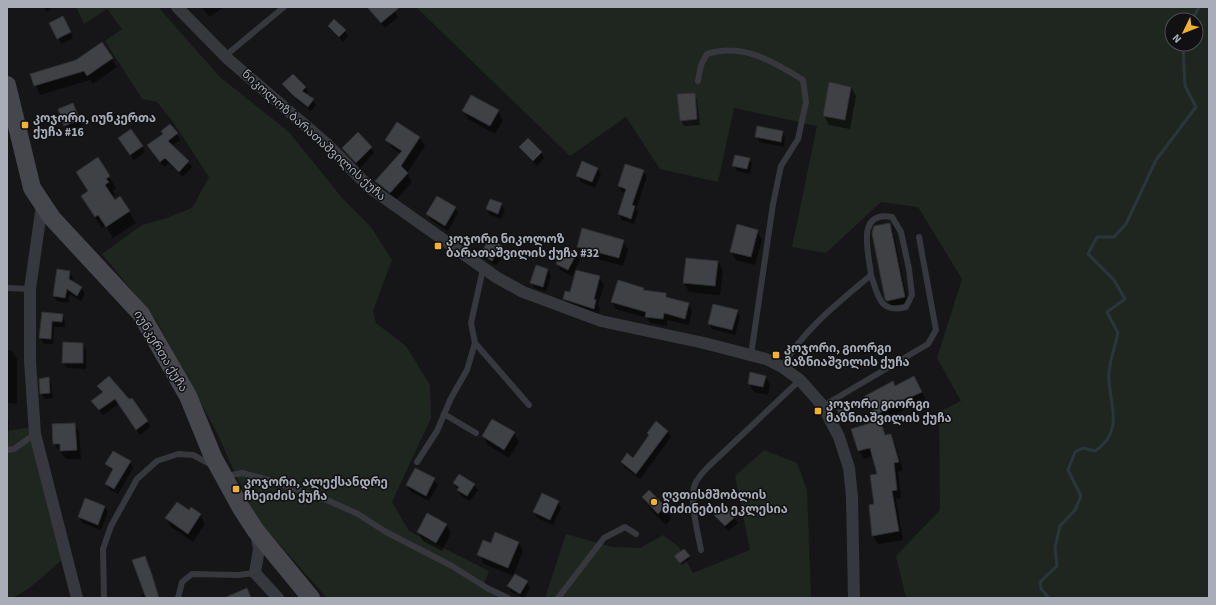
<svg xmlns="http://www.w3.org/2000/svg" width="1216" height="605" font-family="'Source Sans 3','Noto Sans Georgian',sans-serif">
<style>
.green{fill:#1e261f;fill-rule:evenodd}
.shadow{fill:#0007}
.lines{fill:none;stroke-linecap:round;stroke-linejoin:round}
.stream{stroke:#2c353c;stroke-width:3}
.building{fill:#404145;stroke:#303034}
.service{stroke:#37383d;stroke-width:6}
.minor{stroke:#37383d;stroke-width:12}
.secondary{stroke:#45474d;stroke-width:18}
.poi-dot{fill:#f2b134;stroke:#111113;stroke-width:1.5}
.labels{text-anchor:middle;stroke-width:3;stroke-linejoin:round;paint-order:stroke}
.poi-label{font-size:12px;font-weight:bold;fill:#a8adb8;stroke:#111113;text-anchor:start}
.street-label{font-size:12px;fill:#a8adb8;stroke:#111113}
</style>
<rect width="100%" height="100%" fill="#161618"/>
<g class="green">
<polygon points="76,7 158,7 220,77 289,132 343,199 371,227 392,260 373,311 376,323 406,346 430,385 431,418 392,502 409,531 489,571 482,589 501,598 327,598 255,517 217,433 156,320 102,254 142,225 167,218 192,208 209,177 173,122 157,102 142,99 105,41 122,29 107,9 84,24"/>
<path d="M416 7H1209V598H906L896 556 940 510 939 412 961 401 937 358 962 279 918 207 881 202 826 253 792 247 817 126 734 108 718 182 660 169 626 117 570 156ZM1172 20H1196V44H1172Z"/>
<path d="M33 427 65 557C51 568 24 598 7 598V431Z"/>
<polygon points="764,450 797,463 807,490 811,598 545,598 566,534 612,547 640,548 663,535 679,547 693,573 750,550 735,476"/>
</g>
<g class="shadow">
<polygon points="43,7 54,7 47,12"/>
<polygon points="202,7 222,7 223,8 209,17"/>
<polygon points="368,7 392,7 398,17 385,28"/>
<polygon points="66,23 73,38 62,44 58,38"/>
<polygon points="329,26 345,30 348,36 343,42"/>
<polygon points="101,44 117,67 93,84 90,80 40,95 31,74 77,60"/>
<polygon points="283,85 305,87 308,92 305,95 313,100 316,105 311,111 298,101"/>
<polygon points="851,87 856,96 850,129 829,125 824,116"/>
<polygon points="694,94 697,100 700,125 684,126 681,121"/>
<polygon points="59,110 76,110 82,126 69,131"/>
<polygon points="463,111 498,111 503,120 495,134 468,119"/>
<polygon points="782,132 785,137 784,147 760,142 756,137"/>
<polygon points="177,134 180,140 172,146 192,167 183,177 169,163 164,167 148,146"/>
<polygon points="420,138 425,146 407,173 412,182 395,201 381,190 376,181 401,154 392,148 387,140"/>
<polygon points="123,144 142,147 145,152 134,160"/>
<polygon points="520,147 541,152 544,158 537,166"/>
<polygon points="343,148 371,148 374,153 360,168"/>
<polygon points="98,159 116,188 113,191 115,195 111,197 114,201 129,211 136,223 113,238 106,226 102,228 82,197 89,192 77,173"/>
<polygon points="749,159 752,164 750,174 737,171 734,166"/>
<polygon points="597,168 601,174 595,188 581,182 577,176"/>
<polygon points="643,171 647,177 636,209 638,212 634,224 622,220 619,214 626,193 622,192 619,186"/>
<polygon points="501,204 505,210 501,219 490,215 487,209"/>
<polygon points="455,207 458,213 448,231 431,220 427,214"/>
<polygon points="890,224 893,230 908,303 891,306 886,299"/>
<polygon points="757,231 762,240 755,265 736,260 731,252"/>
<polygon points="623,241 628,250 623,266 583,255 578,247"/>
<polygon points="501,247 505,252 496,266 485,259 482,254"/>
<polygon points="565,248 577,254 580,260 572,276 560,270 557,264"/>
<polygon points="718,262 723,271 720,295 689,292 684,283"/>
<polygon points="548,270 551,276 546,292 535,288 531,283"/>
<polygon points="69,272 73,278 72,282 82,288 85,294 81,301 70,294 68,303 57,301 54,296"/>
<polygon points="599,277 604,285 598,305 600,308 598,316 568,306 564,299"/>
<polygon points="643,289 644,291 666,294 668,299 688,303 692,311 689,325 667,320 667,326 650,323 647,318 616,309 612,302"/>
<polygon points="737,311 740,317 735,335 712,329 709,324"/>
<polygon points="43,313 62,315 65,321 65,327 54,327 53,344 44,344 40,338"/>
<polygon points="83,344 86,350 86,369 67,368 63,362"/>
<polygon points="7,350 12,351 17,359 17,404 7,403"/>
<polygon points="765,376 770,385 768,395 754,392 749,383"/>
<polygon points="48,378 51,383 53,398 45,399 41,393"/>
<polygon points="918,385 926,400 917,405 916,403 880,423 886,436 890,435 895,443 903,470 898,472 901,498 896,499 903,540 878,544 873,536 879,475 873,456 864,459 859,451 853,429 881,421 867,396 895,387"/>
<polygon points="99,386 147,422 150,427 140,435 119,404 103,415 93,402 103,393"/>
<polygon points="844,407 850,416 843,420 838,410"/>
<polygon points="7,417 9,421 8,442 7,442"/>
<polygon points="656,422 668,432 671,437 640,479 625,468 622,463 633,459 650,436 648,433"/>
<polygon points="74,424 79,432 81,459 66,459 54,444"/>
<polygon points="514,433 519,442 509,458 488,445 483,436"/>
<polygon points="130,462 133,468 118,494 109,489 106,484 113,472 106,464"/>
<polygon points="434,479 438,485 429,501 410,491 407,485"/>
<polygon points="454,483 474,485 478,490 470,501 461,496"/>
<polygon points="649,492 665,507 671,519 666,525 650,509 643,498"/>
<polygon points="558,502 561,508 553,525 537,518 534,512"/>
<polygon points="105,507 108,512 101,530 82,523 79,517"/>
<polygon points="725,507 738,523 728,531 715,515"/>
<polygon points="189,511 200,515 205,524 193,542 171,527 166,518"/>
<polygon points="446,525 451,533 442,551 423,541 418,532"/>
<polygon points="518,542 523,551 514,574 527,582 530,588 524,598 511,592 508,586 514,576 484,564 479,555 491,545"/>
<polygon points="689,556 690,559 682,565 677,559"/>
<polygon points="145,557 148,563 159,598 142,598 141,595 145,594"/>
</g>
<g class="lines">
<g class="stream">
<polyline points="1192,20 1199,7"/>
<path d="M1049 598 1041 589 1040 582 1057 566 1055 548 1060 526 1075 510 1081 496 1068 470 1075 452 1083 448 1095 451C1127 430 1107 400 1109 373 1110 360 1115 346 1118 333L1107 312 1125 299 1114 280 1088 254 1097 237H1114L1126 224 1156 160 1196 107 1185 86 1183 44"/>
</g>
</g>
<g class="building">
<polygon points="367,7 400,7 381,23"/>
<polygon points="63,16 71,32 57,39 49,23"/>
<polygon points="334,19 346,30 339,37 328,26"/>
<polygon points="102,42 113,58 87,76 84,71 34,86 30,74 76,60"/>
<polygon points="293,74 306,87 302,91 314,99 308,107 294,96 282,84"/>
<polygon points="829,82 851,87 845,120 823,116"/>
<polygon points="695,93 697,119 680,121 677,94"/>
<polygon points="471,95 499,110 490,126 462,111"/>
<polygon points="73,103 80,120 64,126 58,109"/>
<polygon points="397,122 420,137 401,166 408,173 390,193 375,181 402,151 385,140"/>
<polygon points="170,124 178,133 168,141 189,161 179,172 165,158 160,162 147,145 163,134 161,131"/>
<polygon points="757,126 783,131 781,142 755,137"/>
<polygon points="131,129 143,146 130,155 118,138"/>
<polygon points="358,132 372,147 356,163 342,148"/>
<polygon points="528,138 542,152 533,161 519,147"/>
<polygon points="735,155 750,158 747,169 732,166"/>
<polygon points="98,157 110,176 106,179 109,182 105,185 115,200 120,196 130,211 106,227 98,215 95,217 81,196 88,191 76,172"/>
<polygon points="582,161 598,168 592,182 576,176"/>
<polygon points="625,164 644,170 632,205 635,206 631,219 618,214 626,189 618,186"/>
<polygon points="437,196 456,207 445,226 426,214"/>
<polygon points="490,199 502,203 498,214 486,209"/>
<polygon points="890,223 905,297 887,301 885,299 872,233 874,226"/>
<polygon points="737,224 758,230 751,257 730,252"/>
<polygon points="582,228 624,240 619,258 577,247"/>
<polygon points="490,238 502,246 492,261 480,254"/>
<polygon points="565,247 577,253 568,270 556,264"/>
<polygon points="686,258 718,261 715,286 683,283"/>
<polygon points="536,265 548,269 543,287 530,283"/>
<polygon points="57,269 70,271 69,279 82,287 77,296 67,289 65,298 53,296"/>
<polygon points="576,270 600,276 594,299 596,300 594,309 563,299 565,291 570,292"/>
<polygon points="618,280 644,288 643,290 666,293 666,297 689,303 685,319 664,313 663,319 645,317 646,312 611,302"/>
<polygon points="713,304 738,310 732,330 708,324"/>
<polygon points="42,312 63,314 62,322 52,321 51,339 39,338"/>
<polygon points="63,342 83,343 83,363 62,363"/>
<polygon points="750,372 766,376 763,387 748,384"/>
<polygon points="109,376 129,399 132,398 148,421 136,430 115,399 99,410 91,401 103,392 97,386"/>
<polygon points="914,376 922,392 911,397 910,396 876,415 865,396 893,381 895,386"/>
<polygon points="49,377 50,393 40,394 39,379"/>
<polygon points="845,406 849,414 841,418 837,410"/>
<polygon points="492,419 515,432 504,450 482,436"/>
<polygon points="880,420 885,435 891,434 899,462 894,463 897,490 892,491 899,531 872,536 869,505 874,504 870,475 877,474 870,448 858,451 851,429"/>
<polygon points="656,421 668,431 636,474 621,462 627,453 633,458 649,435 647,433"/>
<polygon points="75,423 77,450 60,451 60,444 53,444 52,424"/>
<polygon points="113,451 131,461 114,489 105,484 113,469 105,464"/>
<polygon points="415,468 435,478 426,496 406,485"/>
<polygon points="459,474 475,484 467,496 457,490 459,487 453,483"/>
<polygon points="649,490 665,506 658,514 642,497"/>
<polygon points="542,493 559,501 550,520 533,512"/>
<polygon points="85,498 105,506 98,525 78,517"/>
<polygon points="177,502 189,510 191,507 201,514 188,534 165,518"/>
<polygon points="725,505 735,517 725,526 714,515"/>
<polygon points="427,513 447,524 436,543 417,532"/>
<polygon points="495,532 519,542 508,568 477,555 483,540 491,543"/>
<polygon points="684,549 690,556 680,563 674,556"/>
<polygon points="145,556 152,575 159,598 146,598 132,560"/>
<polygon points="515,574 528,581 520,594 507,586"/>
<polygon points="247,588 251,598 224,598"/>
</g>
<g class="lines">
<g class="service">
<polyline points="225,56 284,7"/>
<path d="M698 81 701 65 707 54C742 42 774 62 803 80L806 102 798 139 781 166 773 204 751 355"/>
<polyline points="483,269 471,323 475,343 529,405"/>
<polyline points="7,288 30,289"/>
<path d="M782 367C804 329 838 303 871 275 869 254 855 210 892 217L901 232 909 269 912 295 906 307C879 314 878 295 871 275"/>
<polyline points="823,406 928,344 936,330 919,237"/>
<polyline points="444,414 476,433"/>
<polyline points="7,450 14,449 35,434"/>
<polyline points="417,462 437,431 451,398 467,370 475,343"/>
<polyline points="226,476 242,473 269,480 329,501 358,514 386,532 452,566 487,588 508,598"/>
<path d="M701 550C698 533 689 500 695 484 698 477 704 471 709 466L800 380"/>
<polyline points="104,598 103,549 111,526 137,479 157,461 178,454 193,455 212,465"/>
<polyline points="178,598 182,582 192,574 238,575 255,573"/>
<polyline points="558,598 604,538 625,527 636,534"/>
</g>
<g class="minor">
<polyline points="177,7 228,59 327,144 369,187 496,277 523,292 601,321 704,343 766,359 782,367 800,380 823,406 839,437 849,468 852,497 854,598"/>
<polyline points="42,205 30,289 30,361 35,434 77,598"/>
<polyline points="256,533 259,549 255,573 278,598"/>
</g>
<polyline class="secondary" points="7,85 32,188 52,218 141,314 188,396 213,457 241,508 256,531 311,598"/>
</g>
<g class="poi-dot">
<rect x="21" y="121" width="8" height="8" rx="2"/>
<rect x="434" y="242" width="8" height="8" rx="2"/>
<rect x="772" y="351" width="8" height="8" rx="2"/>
<rect x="814" y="407" width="8" height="8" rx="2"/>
<rect x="232" y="485" width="8" height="8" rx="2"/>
<circle cx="654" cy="502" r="4"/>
</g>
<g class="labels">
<g class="poi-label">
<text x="33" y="122">კოჯორი, იუნკერთა<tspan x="33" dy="14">ქუჩა #16</tspan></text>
<text x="446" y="243">კოჯორი ნიკოლოზ<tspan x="446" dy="14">ბარათაშვილის ქუჩა #32</tspan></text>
<text x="784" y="352">კოჯორი, გიორგი<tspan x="784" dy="14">მაზნიაშვილის ქუჩა</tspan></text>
<text x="826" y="408">კოჯორი გიორგი<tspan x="826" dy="14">მაზნიაშვილის ქუჩა</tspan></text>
<text x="244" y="486">კოჯორი, ალექსანდრე<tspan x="244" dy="14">ჩხეიძის ქუჩა</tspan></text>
<text x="662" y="499">ღვთისმშობლის<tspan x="662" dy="14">მიძინების ეკლესია</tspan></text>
</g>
<g class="street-label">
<text transform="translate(314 135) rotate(42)" y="4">ნიკოლოზ ბარათაშვილის ქუჩა</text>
<text transform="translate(161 351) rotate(59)" y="4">იუნკერთა ქუჩა</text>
</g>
</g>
<rect width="1216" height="605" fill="none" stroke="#a8adb8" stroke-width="16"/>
<g transform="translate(1184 32) rotate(227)"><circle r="19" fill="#111113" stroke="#4d4f55"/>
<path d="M0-3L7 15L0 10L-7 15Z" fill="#f2b134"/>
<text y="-6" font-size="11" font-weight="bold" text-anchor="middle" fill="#a8adb8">N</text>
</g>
</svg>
